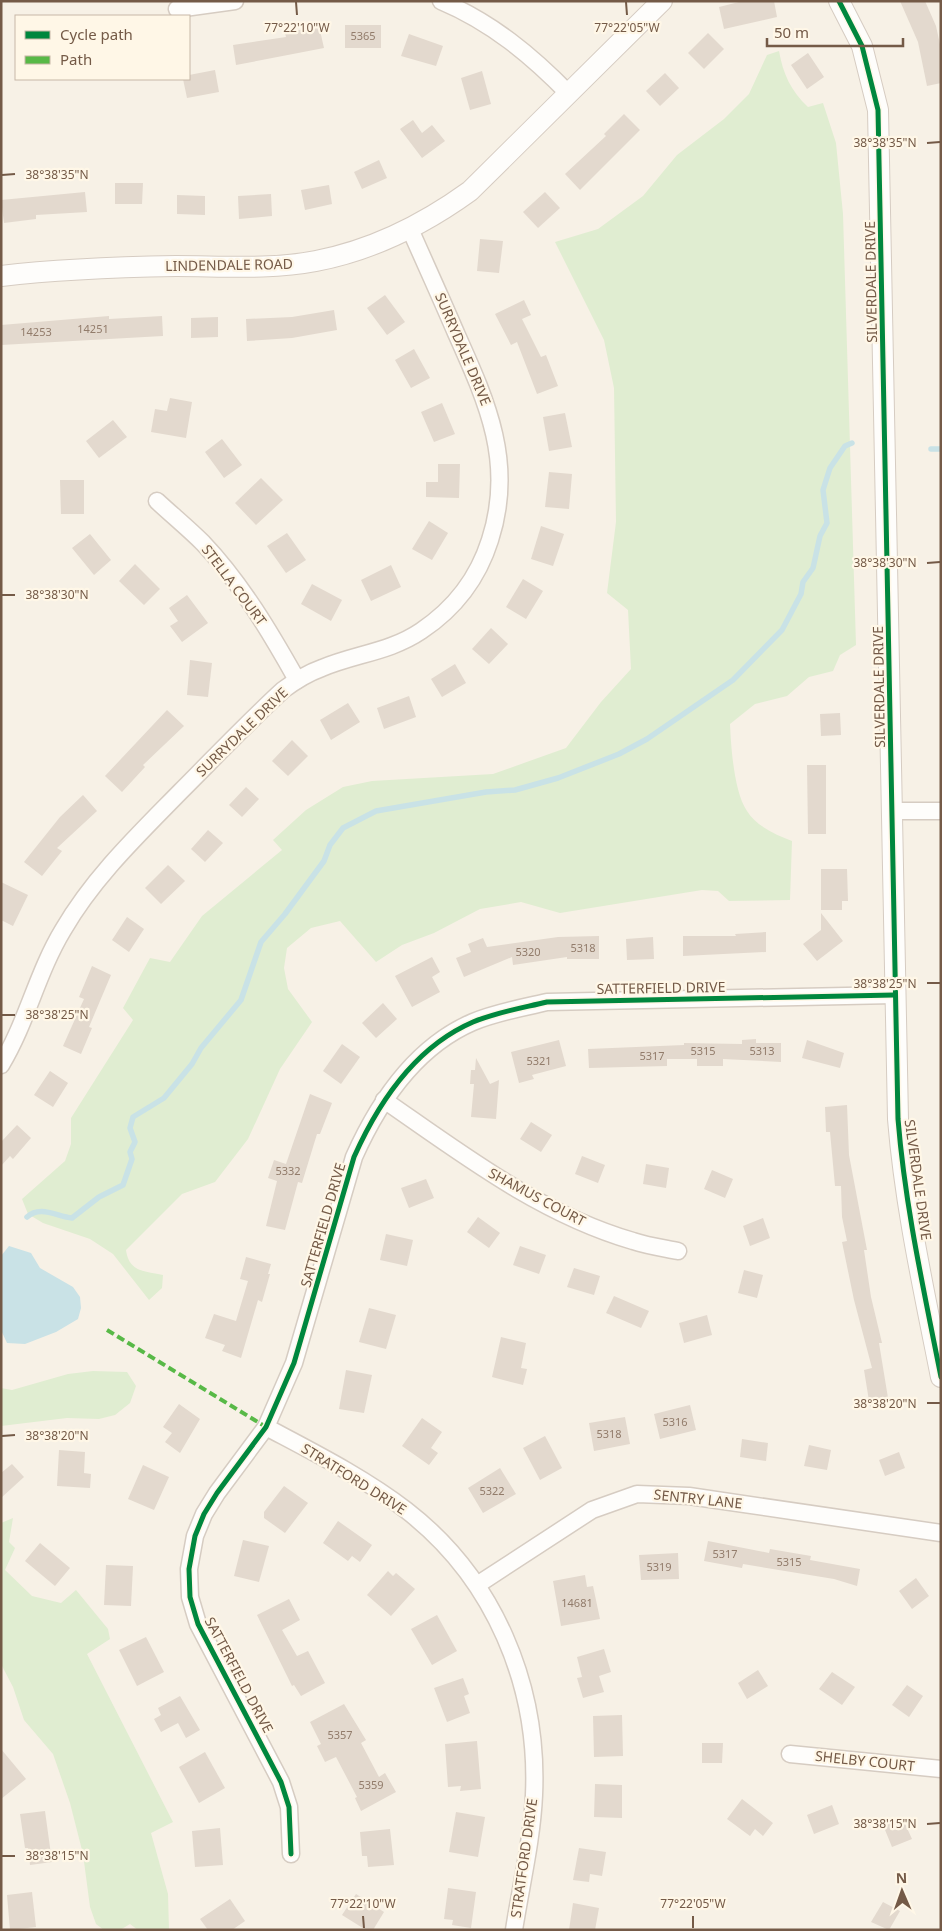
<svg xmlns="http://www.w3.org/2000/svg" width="942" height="1931" font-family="'Noto Sans',sans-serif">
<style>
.green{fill:#e0edd1}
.water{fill:#c9e2e6}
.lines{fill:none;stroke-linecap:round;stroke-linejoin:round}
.stream{stroke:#c9e2e6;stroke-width:5.5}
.building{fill:#e3d9ce}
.minor-casing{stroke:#d6ccc2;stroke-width:19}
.tertiary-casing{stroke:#d6ccc2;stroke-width:22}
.minor{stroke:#fefdfb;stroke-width:16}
.tertiary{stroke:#fefdfb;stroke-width:20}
.quiet{stroke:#58b947;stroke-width:4;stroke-dasharray:8 4;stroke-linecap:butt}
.cycleway-casing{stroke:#fff7e7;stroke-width:8}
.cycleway{stroke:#00873e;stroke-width:5}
.ticks{fill:none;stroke:#745a47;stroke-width:2}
.labels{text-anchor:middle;stroke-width:4.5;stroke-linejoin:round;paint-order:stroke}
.number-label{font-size:11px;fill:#927c6b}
.street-label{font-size:14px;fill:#745a47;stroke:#fff7e7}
.ticks-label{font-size:12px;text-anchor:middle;fill:#745a47;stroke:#fff7e7;stroke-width:4.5;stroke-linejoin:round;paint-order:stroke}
</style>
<rect width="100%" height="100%" fill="#f7f1e6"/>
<g class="green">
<path d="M779 51C783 74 791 91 808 107L823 103 836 143 843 214 856 645 840 655 833 671 809 677 787 696 755 704 730 724C731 747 734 792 747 811 756 826 776 835 792 841L790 900 729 901 718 891 702 890 560 913 521 902 480 909 434 933 402 945 376 962 340 921 311 928 287 948 284 968 288 989 312 1022 280 1069 248 1139 215 1182 182 1194 126 1250C129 1272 144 1271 163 1275L162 1288 149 1300 113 1254 90 1239 43 1223 28 1214 22 1199 65 1161 71 1144V1118L133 1020 123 1008 150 958 170 962 202 916 282 850 273 840 306 810 343 787 372 781 493 774 566 748 601 702 631 669 628 610 607 593 616 522 614 388 604 340 555 242 598 229 643 196 677 155 724 119 749 94 767 55Z"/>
<polygon points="93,1371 127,1372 136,1386 130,1403 115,1415 99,1419 67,1418 1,1426 1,1388 12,1390 68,1374"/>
<polygon points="13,1518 9,1542 15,1548 5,1570 32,1596 61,1603 76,1590 108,1629 110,1639 87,1654 173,1822 151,1833 168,1894 169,1930 138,1930 130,1924 120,1930 104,1930 96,1924 90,1907 83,1854 70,1803 53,1754 24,1720 13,1687 1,1664 1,1523"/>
</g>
<polygon class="water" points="9,1246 31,1253 40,1268 73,1287 80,1297 81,1308 78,1319 56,1332 25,1344 7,1343 1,1330 1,1256"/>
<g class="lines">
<g class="stream">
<polyline points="931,449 941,449"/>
<path d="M27 1217C40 1205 56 1216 72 1218L99 1197 123 1185 132 1159 130 1152 135 1142 130 1128 133 1117 164 1098 192 1064 201 1048 241 1000 261 942 285 914 324 861 330 845 343 828 376 811 486 792 515 790 558 778 619 754 647 739 733 680 782 630 801 594 803 582 813 568 820 536 827 523 823 490 830 468 845 446 852 443"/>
</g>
</g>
<g class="building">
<polygon points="743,1 774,1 777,17 724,29 719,7"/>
<polygon points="900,1 925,1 936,26 941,49 941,83 927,86 918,42"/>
<rect x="345" y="25" width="36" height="23"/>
<polygon points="319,26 324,48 236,65 233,45 286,37 285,33"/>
<polygon points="708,33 724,49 704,69 688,53"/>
<polygon points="409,34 443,46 436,66 401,56"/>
<polygon points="808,53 824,77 807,89 791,65"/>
<polygon points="215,70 219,92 187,98 183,79 189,79 189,75"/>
<polygon points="482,71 491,104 470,110 461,78"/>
<polygon points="665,73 679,88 660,106 646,91"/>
<polygon points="624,114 640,130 580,190 565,174 606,136 604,134"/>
<polygon points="413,120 422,133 432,125 445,141 422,158 400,129"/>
<polygon points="379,160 387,178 362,189 354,172"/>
<polygon points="115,183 143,183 142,204 115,204"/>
<polygon points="329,185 332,204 305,210 301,190"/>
<polygon points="85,192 87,212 36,215 36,219 4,223 1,200"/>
<polygon points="545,192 560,208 538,228 523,212"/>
<polygon points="271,194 272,216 239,219 238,196"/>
<polygon points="177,195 205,196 205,215 177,214"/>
<polygon points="480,239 503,241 499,273 477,271"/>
<polygon points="385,295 405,322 387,335 367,308"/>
<polygon points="524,300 531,315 522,319 541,357 546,355 558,386 537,394 517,342 511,345 495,314"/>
<polygon points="334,310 337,330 292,338 247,341 246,319 292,317"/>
<polygon points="109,316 109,319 162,316 163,336 1,345 1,325"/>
<polygon points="218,317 218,337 191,338 191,318"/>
<polygon points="414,349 430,378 411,388 395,360"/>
<polygon points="170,398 192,402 186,438 151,432 155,409 167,411"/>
<polygon points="442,403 455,434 434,442 421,412"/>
<polygon points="565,413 572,447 549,451 543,417"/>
<polygon points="113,420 127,437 99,458 86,441"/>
<polygon points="222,439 242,465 224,478 205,452"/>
<polygon points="438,464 460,464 459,498 426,497 426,482 438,482"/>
<polygon points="549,472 572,474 569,509 545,507"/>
<polygon points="261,478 283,500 256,525 235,503"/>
<polygon points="60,480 84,480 84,514 61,514"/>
<polygon points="429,521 448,533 432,560 412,549"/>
<polygon points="541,526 564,534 553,566 531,559"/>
<polygon points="287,533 306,560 286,573 267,546"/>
<polygon points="90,534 111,560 94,575 72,548"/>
<polygon points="135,564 160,589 144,605 119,581"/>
<polygon points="391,565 401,587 371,601 361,580"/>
<polygon points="523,579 543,591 526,619 506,607"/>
<polygon points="312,584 342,600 331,621 301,604"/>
<polygon points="187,595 208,623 182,642 170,626 178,621 169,608"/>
<polygon points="491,628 508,644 489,664 472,649"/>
<polygon points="190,660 212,663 208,697 187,695"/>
<polygon points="455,664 466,683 442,697 431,679"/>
<polygon points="409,696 416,717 384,729 377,708"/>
<polygon points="348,703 360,722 331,740 320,720"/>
<polygon points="167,710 184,726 143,765 145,767 122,792 105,776"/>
<polygon points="840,713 841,735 821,736 820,714"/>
<polygon points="292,740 308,756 288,776 272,761"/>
<polygon points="807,765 826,765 826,834 808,834"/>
<polygon points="246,787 259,799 242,817 229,805"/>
<polygon points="83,795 97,811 57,848 62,851 42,876 24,862 60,817"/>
<polygon points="208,830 223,843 205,862 191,849"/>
<polygon points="168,865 185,881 161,904 145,888"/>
<polygon points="821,869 847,869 848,901 842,901 842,910 821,910"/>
<polygon points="1,882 28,895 13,926 1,920"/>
<polygon points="821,913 843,941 817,961 803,944 821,930"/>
<polygon points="127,917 144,929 129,952 112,940"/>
<polygon points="766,932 766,952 683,956 683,936 736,936 735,934"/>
<polygon points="599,936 599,959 567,959 567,957 513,965 512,957 464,977 456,958 471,952 468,944 483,938 487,947 558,937"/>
<polygon points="653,937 654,959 627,960 626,939"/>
<polygon points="432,957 440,972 432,977 440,992 412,1007 395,976"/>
<polygon points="92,966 111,975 89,1027 92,1028 81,1054 63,1046 84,999 79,997"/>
<polygon points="383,1003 397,1019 376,1038 362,1023"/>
<polygon points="756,1039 756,1043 781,1043 781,1062 723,1059 723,1066 697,1066 697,1059 667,1059 667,1066 589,1068 588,1049 684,1045 684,1043 742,1044 742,1040"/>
<polygon points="559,1040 566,1066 532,1075 534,1079 519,1083 511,1052"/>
<polygon points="807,1040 844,1053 840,1068 802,1058"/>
<polygon points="342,1044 360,1057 341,1084 323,1071"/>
<polygon points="476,1058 490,1084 499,1080 496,1119 471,1117 474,1084 470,1084 471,1070 475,1070"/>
<polygon points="50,1071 68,1083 53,1107 34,1095"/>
<polygon points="310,1094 332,1103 320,1134 317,1134 302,1183 298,1182 285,1230 266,1226 277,1181 268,1178 274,1160 286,1164"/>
<polygon points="847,1105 849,1155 867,1250 864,1250 871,1297 882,1343 879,1343 889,1404 870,1407 864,1370 872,1368 854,1300 842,1242 847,1241 842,1217 841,1186 835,1186 830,1132 826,1132 825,1107"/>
<polygon points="531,1122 552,1135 541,1152 520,1139"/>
<polygon points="17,1125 31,1138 13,1159 10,1156 1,1166 1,1142"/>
<polygon points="582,1156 605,1165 598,1183 575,1174"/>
<polygon points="646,1164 669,1168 666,1188 643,1184"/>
<polygon points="712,1170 733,1179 725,1198 704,1189"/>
<polygon points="426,1179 434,1198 409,1208 401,1188"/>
<polygon points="478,1217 500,1233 489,1248 467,1232"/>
<polygon points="763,1218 770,1238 750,1246 743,1226"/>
<polygon points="386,1234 413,1240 407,1266 380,1260"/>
<polygon points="520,1246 546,1255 539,1274 513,1265"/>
<polygon points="246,1257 271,1264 268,1274 270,1274 262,1302 258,1300 241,1358 222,1351 225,1345 205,1338 214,1314 236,1321 248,1281 240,1279"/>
<polygon points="574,1268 600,1276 594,1295 567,1287"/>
<polygon points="744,1270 763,1275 757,1298 738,1293"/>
<polygon points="614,1296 649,1311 641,1328 606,1313"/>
<polygon points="369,1308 396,1315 386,1349 359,1342"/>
<polygon points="707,1315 712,1335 684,1343 679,1323"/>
<polygon points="501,1337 526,1343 521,1368 527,1369 523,1385 492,1377"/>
<polygon points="346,1370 372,1375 364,1413 339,1409"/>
<polygon points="179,1404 200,1419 180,1453 165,1442 172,1433 163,1427"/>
<polygon points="690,1405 696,1430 660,1439 654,1414"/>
<polygon points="625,1417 630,1444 594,1451 589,1423"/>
<polygon points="422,1418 442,1432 431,1448 438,1453 429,1465 402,1446"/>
<polygon points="545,1436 562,1468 540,1480 523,1448"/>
<polygon points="742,1439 768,1443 766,1461 740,1457"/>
<polygon points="809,1445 831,1450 827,1470 804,1466"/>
<polygon points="59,1450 85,1452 84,1473 91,1474 90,1488 57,1486"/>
<polygon points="899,1452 905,1468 885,1476 879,1460"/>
<polygon points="12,1464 24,1477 1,1498 1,1473"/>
<polygon points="143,1465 169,1477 154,1510 128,1499"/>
<polygon points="500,1468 516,1494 483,1513 468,1488"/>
<polygon points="284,1486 308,1503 285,1533 264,1518 264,1512"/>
<polygon points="338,1521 372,1545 360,1562 352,1556 348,1561 323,1543"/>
<polygon points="243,1540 269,1546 259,1582 234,1576"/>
<polygon points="708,1541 769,1553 770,1549 811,1556 810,1560 860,1569 857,1586 834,1579 743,1564 742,1568 704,1561"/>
<polygon points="40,1543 70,1568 55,1586 25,1561"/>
<polygon points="678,1553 679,1579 641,1580 639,1555"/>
<polygon points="106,1565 133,1566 131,1606 104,1605"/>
<polygon points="388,1571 393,1576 396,1573 415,1589 391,1616 367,1595"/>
<polygon points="585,1575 587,1587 593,1586 600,1619 561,1626 553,1581"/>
<polygon points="916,1578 929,1596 912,1609 899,1591"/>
<polygon points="289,1599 300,1620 282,1630 297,1656 308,1651 325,1683 301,1696 294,1685 292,1686 257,1615"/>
<polygon points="437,1615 457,1651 432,1665 411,1629"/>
<polygon points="146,1637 164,1672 137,1686 119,1650"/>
<polygon points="604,1649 611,1672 599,1676 604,1692 583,1698 577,1678 582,1677 577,1657"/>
<polygon points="758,1670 768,1686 747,1699 738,1683"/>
<polygon points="832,1672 855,1687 842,1705 819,1689"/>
<polygon points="463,1678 469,1694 464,1696 470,1713 447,1722 434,1688"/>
<polygon points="907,1685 923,1696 909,1717 892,1705"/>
<polygon points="180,1696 200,1730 186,1738 178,1723 161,1732 154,1719 161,1715 158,1708"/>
<polygon points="344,1704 366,1740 361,1743 379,1777 385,1773 396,1792 361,1811 355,1798 357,1797 336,1757 325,1762 317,1746 321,1744 310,1722"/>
<polygon points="622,1715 623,1756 594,1757 593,1716"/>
<polygon points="477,1741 481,1789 460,1791 461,1786 448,1787 445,1744"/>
<polygon points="702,1743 723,1743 722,1763 702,1763"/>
<polygon points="1,1749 26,1779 1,1799"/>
<polygon points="205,1752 225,1788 199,1803 179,1767"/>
<polygon points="595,1784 622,1785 622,1818 594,1817"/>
<polygon points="742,1799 773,1823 763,1836 755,1829 750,1836 727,1819"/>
<polygon points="832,1805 839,1824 814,1834 807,1815"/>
<polygon points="45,1811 52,1862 30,1865 28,1848 25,1848 20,1814"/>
<polygon points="456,1812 485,1817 478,1857 449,1852"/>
<polygon points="902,1817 912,1839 892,1847 883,1825"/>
<polygon points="220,1828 223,1865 195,1867 192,1831"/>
<polygon points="390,1829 394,1865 368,1867 367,1856 362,1856 360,1832"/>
<polygon points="579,1848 606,1852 602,1876 590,1874 589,1882 573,1880"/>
<polygon points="448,1888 476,1892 471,1928 452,1925 453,1920 444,1919"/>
<polygon points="32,1892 36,1927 10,1930 7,1895"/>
<polygon points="356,1894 384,1912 373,1930 366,1930 342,1915"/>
<polygon points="230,1899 245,1921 232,1930 208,1930 200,1919"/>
<polygon points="883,1902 900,1911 889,1930 871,1922"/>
<polygon points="573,1903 599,1908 595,1930 569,1930"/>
</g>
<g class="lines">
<g class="minor-casing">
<g id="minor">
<path d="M441 1C491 22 531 55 569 94"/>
<polyline points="177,9 235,1"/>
<path d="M157 501C172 515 188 528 203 543 241 583 270 632 297 680"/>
<polyline points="893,811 941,811"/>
<path d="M1 1065C27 1022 37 973 63 930 94 877 137 836 180 792 214 758 247 723 283 690 295 681 308 673 322 668 355 654 390 652 421 631 454 609 478 578 490 540 515 463 487 402 456 333 441 298 425 263 410 229"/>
<path d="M384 1100C462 1154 540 1214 633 1241 648 1246 663 1248 678 1251"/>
<path d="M266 1427C313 1452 363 1477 406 1510 494 1578 539 1685 534 1795 532 1840 521 1885 514 1930"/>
<polyline points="477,1585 592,1510 637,1494 689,1496 941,1533"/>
<polyline points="790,1754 941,1769"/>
<path d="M291 1854 289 1807 281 1782 198 1624 190 1597 189 1569 195 1536 204 1514 217 1493 266 1427 294 1363 354 1157C379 1101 415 1047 473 1022 497 1012 522 1008 547 1002L894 995"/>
</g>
</g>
<g class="tertiary-casing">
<g id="tertiary">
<path d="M839 1 862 46 878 110 898 1119C905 1206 924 1291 941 1377"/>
<path d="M1 276C59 269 117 267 176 266 222 266 270 270 316 261 373 250 423 225 470 191L662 1"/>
</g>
</g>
<use href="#minor" class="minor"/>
<use href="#tertiary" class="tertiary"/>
<polyline class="quiet" points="107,1330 266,1427"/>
<g class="cycleway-casing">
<g id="cycleway">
<path d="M839 1 862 46 878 110 898 1119C905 1206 924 1291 941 1377"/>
<path d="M291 1854 289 1807 281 1782 198 1624 190 1597 189 1569 195 1536 204 1514 217 1493 266 1427 294 1363 354 1157C379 1101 415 1047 473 1022 497 1012 522 1008 547 1002L894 995"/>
</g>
</g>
<use href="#cycleway" class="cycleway"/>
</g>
<path class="ticks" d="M296 2 297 15M626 2 627 15M927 143 940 142M2 175 15 174M927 563 940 562M2 595H15M927 983H940M2 1015H15M927 1403H940M2 1436 15 1435M927 1824 940 1823M2 1856H15M363 1916 364 1928M693 1916V1928"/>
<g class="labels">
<g class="number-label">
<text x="363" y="40">5365</text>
<text x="93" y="333">14251</text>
<text x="36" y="336">14253</text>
<text x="583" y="952">5318</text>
<text x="528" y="956">5320</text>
<text x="703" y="1055">5315</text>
<text x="762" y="1055">5313</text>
<text x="652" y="1060">5317</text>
<text x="539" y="1065">5321</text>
<text x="288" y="1175">5332</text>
<text x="675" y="1426">5316</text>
<text x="609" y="1438">5318</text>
<text x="492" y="1495">5322</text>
<text x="725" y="1558">5317</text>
<text x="789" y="1566">5315</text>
<text x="659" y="1571">5319</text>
<text x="577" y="1607">14681</text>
<text x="340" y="1739">5357</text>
<text x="371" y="1789">5359</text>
</g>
<g class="street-label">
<text transform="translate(229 265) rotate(-1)" y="5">LINDENDALE ROAD</text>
<text transform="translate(871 282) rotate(-91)" y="5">SILVERDALE DRIVE</text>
<text transform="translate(463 349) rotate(67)" y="5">SURRYDALE DRIVE</text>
<text transform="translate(234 585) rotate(53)" y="5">STELLA COURT</text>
<text transform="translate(879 687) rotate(-91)" y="5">SILVERDALE DRIVE</text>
<text transform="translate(242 732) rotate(-44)" y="5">SURRYDALE DRIVE</text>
<text transform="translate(661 988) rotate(-1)" y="5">SATTERFIELD DRIVE</text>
<text transform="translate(918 1180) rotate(82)" y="5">SILVERDALE DRIVE</text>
<text transform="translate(537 1197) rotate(28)" y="5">SHAMUS COURT</text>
<text transform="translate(323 1225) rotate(-74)" y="5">SATTERFIELD DRIVE</text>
<text transform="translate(354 1479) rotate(32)" y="5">STRATFORD DRIVE</text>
<text transform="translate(698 1499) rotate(6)" y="5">SENTRY LANE</text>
<text transform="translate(239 1675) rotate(62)" y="5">SATTERFIELD DRIVE</text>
<text transform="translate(865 1761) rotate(6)" y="5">SHELBY COURT</text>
<text transform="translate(524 1858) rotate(-82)" y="5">STRATFORD DRIVE</text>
</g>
</g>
<g class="ticks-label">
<text x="297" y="32">77°22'10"W</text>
<text x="627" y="32">77°22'05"W</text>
<text x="885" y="147">38°38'35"N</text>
<text x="57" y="179">38°38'35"N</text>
<text x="885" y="567">38°38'30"N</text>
<text x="57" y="599">38°38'30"N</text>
<text x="885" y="988">38°38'25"N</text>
<text x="57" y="1019">38°38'25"N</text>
<text x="885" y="1408">38°38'20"N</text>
<text x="57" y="1440">38°38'20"N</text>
<text x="885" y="1828">38°38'15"N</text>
<text x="57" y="1860">38°38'15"N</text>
<text x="363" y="1908">77°22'10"W</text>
<text x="693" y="1908">77°22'05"W</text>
</g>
<rect width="942" height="1931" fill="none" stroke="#745a47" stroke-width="5"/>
<rect x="15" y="15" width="175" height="65" fill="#fff7e7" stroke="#c7b8a7"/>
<rect x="25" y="31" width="25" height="8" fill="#00873e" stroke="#c7b8a7"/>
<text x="60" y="40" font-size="15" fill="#745a47">Cycle path</text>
<rect x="25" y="56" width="25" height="8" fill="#58b947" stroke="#c7b8a7"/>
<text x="60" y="65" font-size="15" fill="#745a47">Path</text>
<g transform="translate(902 1891) rotate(358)" stroke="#fff7e7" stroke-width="4" paint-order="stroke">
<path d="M0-4L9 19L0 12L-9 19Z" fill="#745a47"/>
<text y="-8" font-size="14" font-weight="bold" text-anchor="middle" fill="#745a47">N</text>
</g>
<path d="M767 38v8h136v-8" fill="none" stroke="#745a47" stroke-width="2.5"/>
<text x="774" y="38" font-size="15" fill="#745a47" stroke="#fff7e7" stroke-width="4" paint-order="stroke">50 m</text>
</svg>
